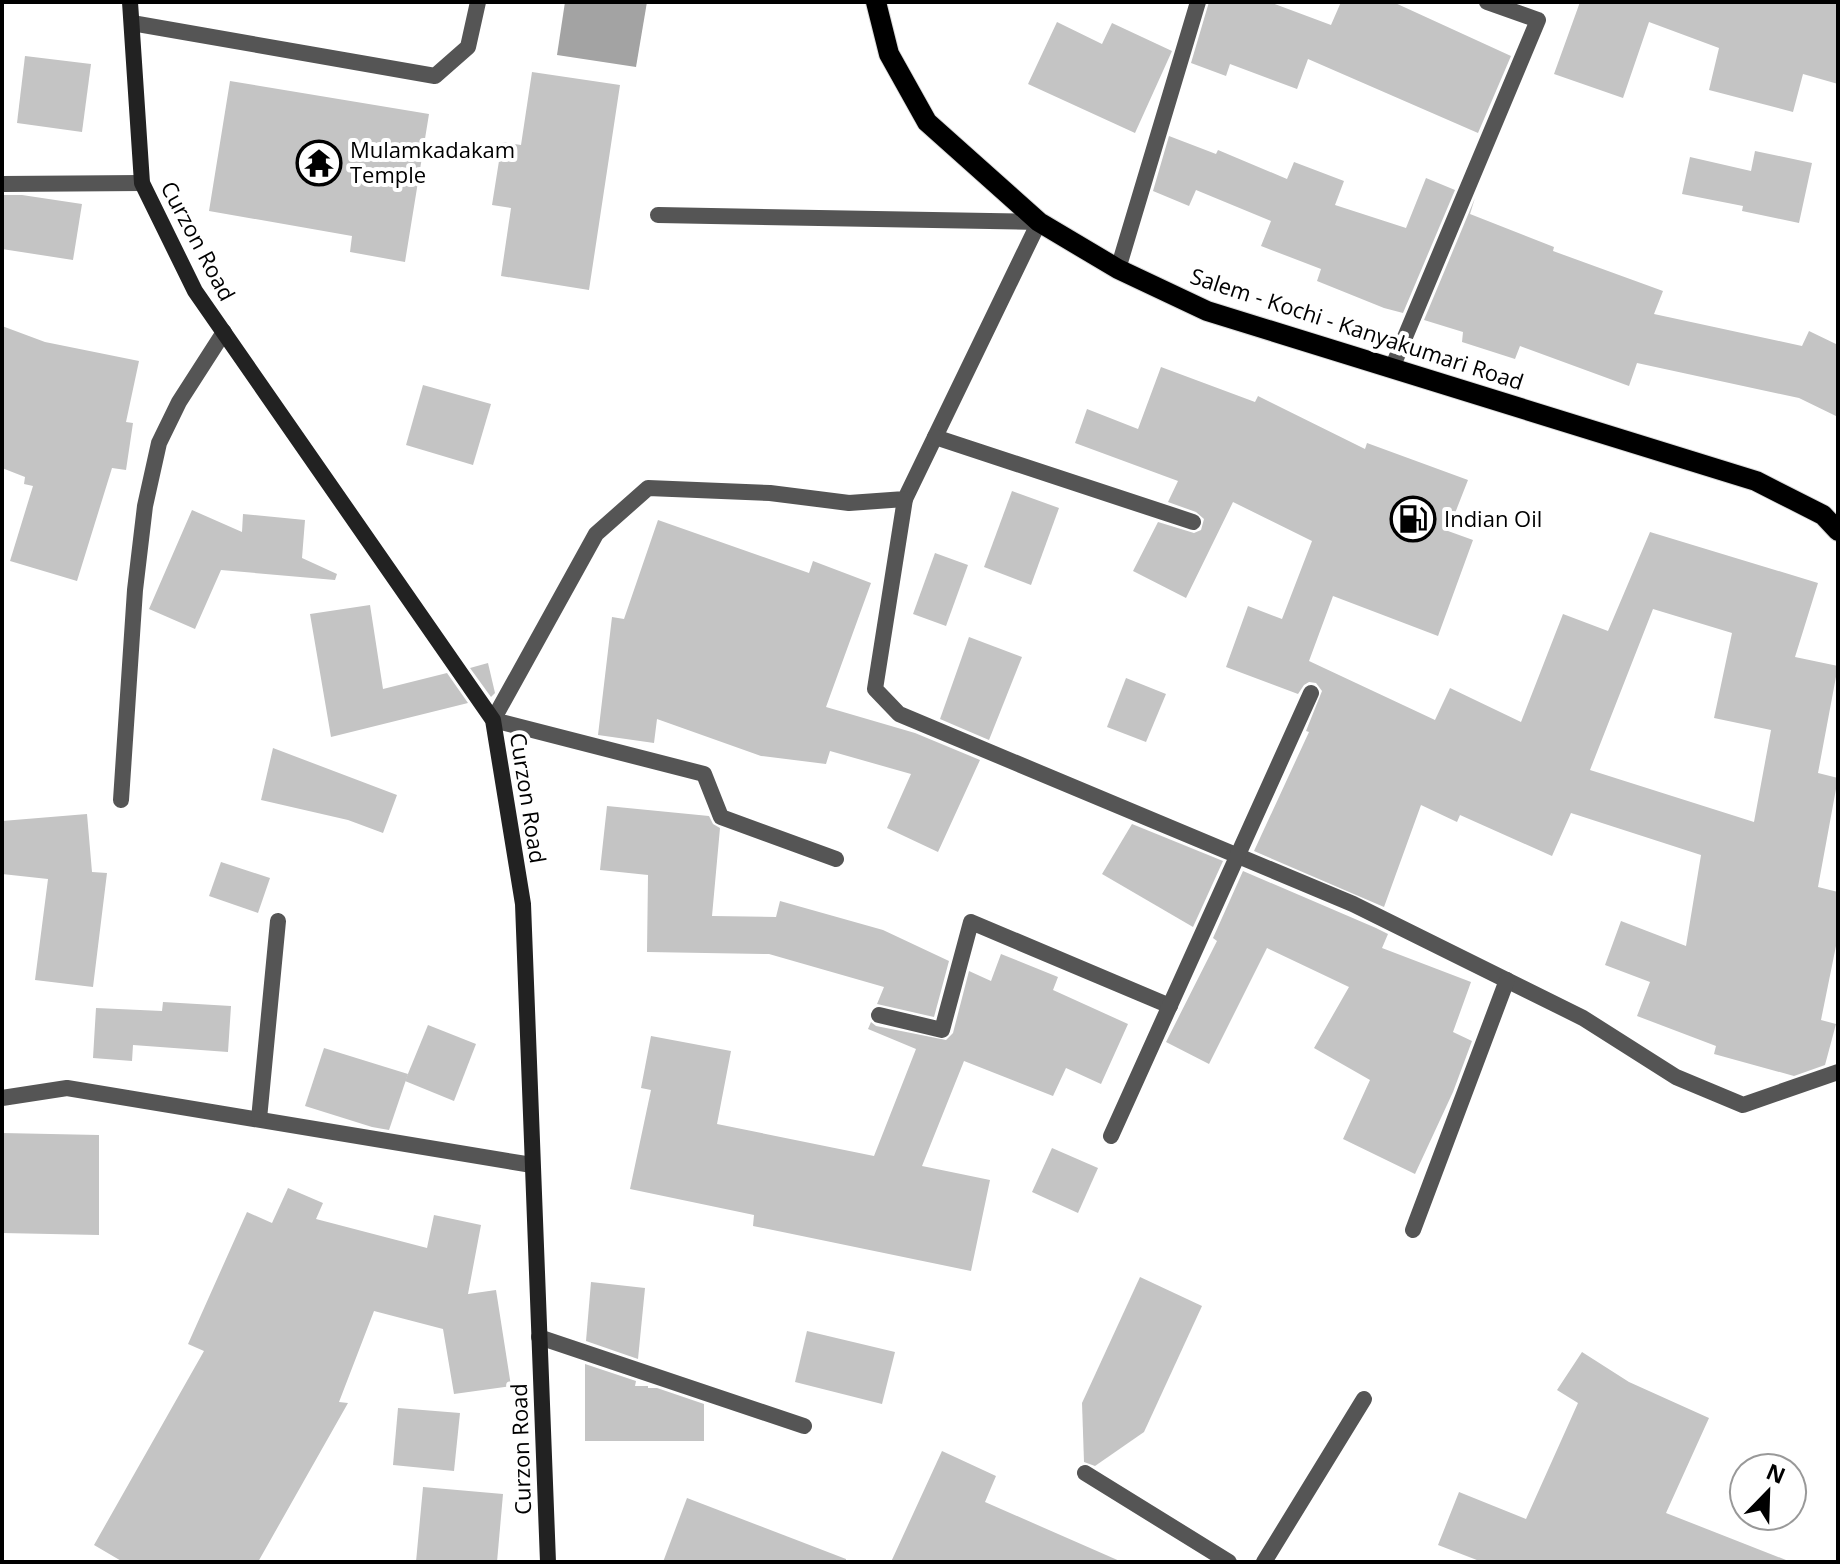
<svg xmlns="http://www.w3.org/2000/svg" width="1840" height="1564" font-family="'Open Sans',sans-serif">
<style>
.water{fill:#a3a3a3}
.building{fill:#c4c4c4;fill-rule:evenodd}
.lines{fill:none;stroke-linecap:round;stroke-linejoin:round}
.primary-casing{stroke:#dbdbdb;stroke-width:22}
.minor{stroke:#555;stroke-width:16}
.secondary{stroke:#222;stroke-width:16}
.primary{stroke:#000;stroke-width:20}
.labels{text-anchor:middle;stroke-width:8;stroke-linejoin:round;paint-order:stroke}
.poi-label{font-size:22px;fill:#000;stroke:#fff;text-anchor:start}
.street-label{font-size:22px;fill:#000;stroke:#fff}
</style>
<rect width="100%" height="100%" fill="#fff"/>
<polygon class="water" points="565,2 647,2 636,67 557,55"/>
<g class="building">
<polygon points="1209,2 1269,2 1331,25 1341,2 1393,2 1511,56 1478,133 1308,59 1297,89 1230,64 1226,76 1191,63"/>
<polygon points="1580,2 1838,2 1838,84 1803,74 1793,112 1709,90 1719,48 1649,22 1623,98 1554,74"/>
<polygon points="1057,22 1102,44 1112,23 1172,51 1135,133 1028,84"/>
<polygon points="25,56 91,64 82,132 17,123"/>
<polygon points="532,72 620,85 589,290 501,276 511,208 492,205 502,142 521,145"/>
<polygon points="230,81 429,114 405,262 350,252 352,236 209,211"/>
<polygon points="1169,136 1216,154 1218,150 1287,179 1294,162 1344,181 1335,205 1406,228 1426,178 1455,190 1403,313 1384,308 1317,281 1321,269 1261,246 1271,221 1196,190 1189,206 1153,191"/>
<polygon points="1755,151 1812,163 1799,223 1742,211 1743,206 1682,194 1690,157 1751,171"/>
<polygon points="2,195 22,195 82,204 73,260 2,249"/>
<polygon points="1475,198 1470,214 1554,247 1553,251 1663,291 1654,314 1802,346 1809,331 1838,345 1838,417 1799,398 1637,363 1629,386 1520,346 1515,359 1462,342 1463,332 1424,320"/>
<polygon points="2,326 45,342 139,361 126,422 133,423 126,470 112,468 77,581 10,561 33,486 24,484 25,477 2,468"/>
<path d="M1161 367 1255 402 1258 396 1365 449 1367 443 1468 480 1448 531 1473 540 1438 636 1333 596 1309 661 1435 720 1450 688 1521 722 1563 614 1608 631 1650 532 1818 583 1795 657 1838 666 1818 773 1838 778 1818 887 1838 892V936L1821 1020 1836 1024 1825 1065 1794 1076 1714 1054 1716 1046 1637 1016 1650 982 1605 965 1621 921 1686 946 1701 855 1571 813 1552 856 1460 815 1457 822 1421 805 1384 907 1254 851 1309 732 1306 731 1322 691 1316 683 1309 682 1304 685 1298 694 1226 667 1248 606 1282 619 1312 541 1233 502 1186 598 1133 571 1158 522 1194 533 1201 530 1204 519 1196 512 1168 502 1178 481 1075 443 1087 409 1138 429ZM1653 609 1732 633 1714 718 1771 730 1754 822 1590 770Z"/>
<polygon points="423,385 491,404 473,465 406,445"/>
<polygon points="1012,491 1059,508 1031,585 984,567"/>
<polygon points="192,510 242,532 243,514 305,520 302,558 337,574 335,580 221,570 195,629 149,609"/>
<polygon points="658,520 809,573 813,561 871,583 826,707 915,733 980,760 938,852 887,828 911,774 830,751 826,764 761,756 657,719 654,743 598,735 612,617 624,619"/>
<polygon points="935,553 968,565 946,626 913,614"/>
<polygon points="370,605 383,689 447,673 468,703 331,737 310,614"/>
<polygon points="969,637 1022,657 989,740 940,719"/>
<polygon points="488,663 495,693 491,697 470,668"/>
<polygon points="1126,678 1166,694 1146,742 1107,727"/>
<polygon points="273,748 397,795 383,833 348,820 261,800"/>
<polygon points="607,806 709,816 713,824 720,828 712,916 776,917 780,901 883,930 949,961 934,1017 877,1004 884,987 769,954 647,952 648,875 600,870"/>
<polygon points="87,814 92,872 107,873 93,987 35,980 48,879 2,874 2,821"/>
<polygon points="1132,824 1223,861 1193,927 1102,874"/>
<polygon points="221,862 270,878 258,913 209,896"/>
<polygon points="1243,871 1376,928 1388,934 1382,948 1471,982 1453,1032 1472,1041 1453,1092 1415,1174 1343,1139 1370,1080 1314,1048 1349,987 1267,948 1209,1064 1166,1042 1217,941 1213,938"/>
<polygon points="1001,954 1058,977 1053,990 1128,1024 1101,1084 1066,1068 1053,1096 964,1061 922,1166 990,1180 971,1271 753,1226 754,1215 630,1189 651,1090 641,1088 651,1036 731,1051 717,1124 874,1156 916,1049 868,1029 871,1022 876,1026 946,1040 953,1033 969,971 991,981"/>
<polygon points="163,1002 231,1006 228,1052 133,1045 132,1061 93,1058 96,1008 162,1011"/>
<polygon points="428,1025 476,1044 454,1101 405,1081"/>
<polygon points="324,1048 408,1074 389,1130 372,1127 305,1106"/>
<polygon points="2,1133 99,1135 99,1235 2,1233"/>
<polygon points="1052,1148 1098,1168 1078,1213 1032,1192"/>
<polygon points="288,1188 323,1203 316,1219 427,1248 434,1215 481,1225 468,1294 496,1290 511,1386 454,1394 443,1329 374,1311 339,1402 348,1403 258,1562 123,1562 94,1545 204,1351 188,1344 247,1212 272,1223"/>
<polygon points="1140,1277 1202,1306 1144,1432 1095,1466 1084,1462 1082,1403"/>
<polygon points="591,1282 645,1288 638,1359 586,1341"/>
<polygon points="807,1331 895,1352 882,1404 795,1382"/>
<polygon points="1582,1352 1629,1382 1709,1418 1666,1513 1786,1560 1786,1562 1482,1562 1438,1545 1459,1492 1526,1519 1578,1403 1557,1390"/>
<polygon points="585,1364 636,1381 635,1386 648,1386 648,1388 657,1388 704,1404 704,1441 585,1441"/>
<polygon points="398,1408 460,1413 454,1471 393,1465"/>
<polygon points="942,1451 996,1476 985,1502 1122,1562 891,1562"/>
<polygon points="423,1487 503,1494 497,1562 416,1562"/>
<polygon points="687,1498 846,1559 846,1562 663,1562"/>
</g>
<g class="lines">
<g class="primary-casing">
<polyline id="primary" points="876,2 889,54 927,122 1039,222 1118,269 1207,311 1756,481 1823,515 1838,531"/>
</g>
<g class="minor">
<polyline points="132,23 435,76 468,47 478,2"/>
<polyline points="2,184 142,183"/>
<polyline points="658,215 1039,222 905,499 849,503 770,493 648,488 596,534 493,720 704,774 721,817 836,859"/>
<polyline points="1118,269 1198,2"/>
<polyline points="1392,368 1538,20 1487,2"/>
<polyline points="935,437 1193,522"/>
<polyline points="905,499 875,689 899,714 1353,904 1583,1018 1676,1077 1743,1105 1838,1072"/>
<polyline points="121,800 135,590 145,506 159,443 179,402 224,332"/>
<polyline points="879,1015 942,1030 971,922 1170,1006"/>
<polyline points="2,1098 67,1088 532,1165"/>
<polyline points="259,1119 278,921"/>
<polyline points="1111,1136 1311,693"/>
<polyline points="1413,1230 1507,980"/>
<polyline points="539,1337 804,1426"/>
<polyline points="1085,1473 1229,1562"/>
<polyline points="1264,1562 1364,1399"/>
</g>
<polyline class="secondary" points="130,2 142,183 195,291 493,720 523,904 548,1562"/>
<use href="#primary" class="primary"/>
</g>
<defs>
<g id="temple-ring" transform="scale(2.3)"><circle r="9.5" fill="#fff" stroke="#000" stroke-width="1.5"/><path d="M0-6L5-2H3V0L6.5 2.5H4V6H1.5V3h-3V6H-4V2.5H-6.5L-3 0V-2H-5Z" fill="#000"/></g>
<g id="fuel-ring" transform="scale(2.3)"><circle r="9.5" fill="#fff" stroke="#000" stroke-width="1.5"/><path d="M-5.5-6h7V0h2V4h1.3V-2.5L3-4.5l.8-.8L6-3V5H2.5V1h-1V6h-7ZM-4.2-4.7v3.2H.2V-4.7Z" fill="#000"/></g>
</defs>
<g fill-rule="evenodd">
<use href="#temple-ring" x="319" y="163"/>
<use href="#fuel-ring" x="1413" y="519"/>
</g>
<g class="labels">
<g class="poi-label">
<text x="350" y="158">Mulamkadakam<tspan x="350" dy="25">Temple</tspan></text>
<text x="1444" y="527">Indian Oil</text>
</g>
<g class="street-label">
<text transform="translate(198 241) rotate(62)" y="8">Curzon Road</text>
<text transform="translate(1357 329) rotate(18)" y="8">Salem - Kochi - Kanyakumari Road</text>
<text transform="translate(528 798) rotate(81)" y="8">Curzon Road</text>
<text transform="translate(521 1449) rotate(-92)" y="8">Curzon Road</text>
</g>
</g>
<rect width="1840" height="1564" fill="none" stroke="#000000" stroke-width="8"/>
<g transform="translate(1768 1492) rotate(23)"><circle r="38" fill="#ffffff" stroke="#999999" stroke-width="2"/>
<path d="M0-6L14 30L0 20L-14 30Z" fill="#000000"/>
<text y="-12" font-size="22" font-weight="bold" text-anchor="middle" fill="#000000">N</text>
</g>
</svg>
